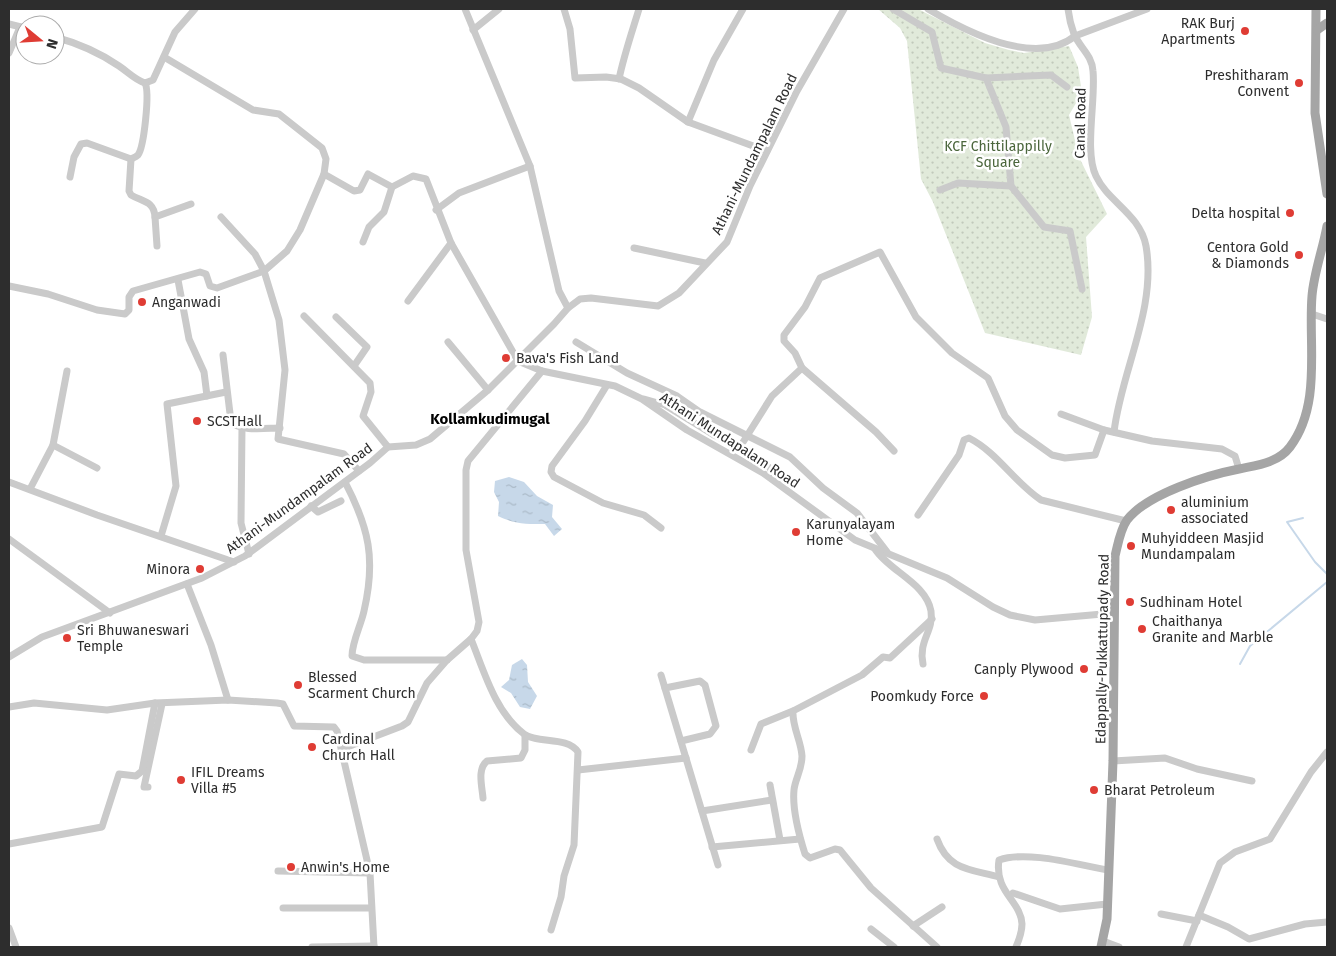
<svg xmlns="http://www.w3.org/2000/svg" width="1336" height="956" font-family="'Fira Sans',sans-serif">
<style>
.park{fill:url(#park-dots)}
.water{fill:url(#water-ripples)}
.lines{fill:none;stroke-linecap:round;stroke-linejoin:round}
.stream{stroke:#c7d8e9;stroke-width:2}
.minor{stroke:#cacaca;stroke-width:7}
.major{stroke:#a5a5a5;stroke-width:9}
.poi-dot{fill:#df3c34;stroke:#fff;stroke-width:2}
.labels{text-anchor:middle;stroke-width:5;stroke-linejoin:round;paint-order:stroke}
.poi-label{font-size:14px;fill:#2d2d2d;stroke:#fff;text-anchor:start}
.street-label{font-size:14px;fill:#2d2d2d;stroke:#fff}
.park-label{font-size:14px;fill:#4b663c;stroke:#fff}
.neighbourhood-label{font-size:15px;font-weight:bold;fill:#000;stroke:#fff}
</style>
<defs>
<pattern id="park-dots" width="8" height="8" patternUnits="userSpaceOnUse" patternTransform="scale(1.25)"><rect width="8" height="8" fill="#e1eada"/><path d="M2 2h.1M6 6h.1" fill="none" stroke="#c1c9bb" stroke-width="1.8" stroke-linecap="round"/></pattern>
<pattern id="water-ripples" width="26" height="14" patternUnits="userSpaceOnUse" patternTransform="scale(1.25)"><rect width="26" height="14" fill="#c7d8e9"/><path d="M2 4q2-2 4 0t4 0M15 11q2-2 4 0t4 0" fill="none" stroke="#abbac8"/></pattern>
</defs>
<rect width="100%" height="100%" fill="#fff"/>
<polygon class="park" points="878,9 918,9 985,43 1009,50 1024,53 1069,46 1078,67 1082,93 1069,115 1079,157 1107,214 1086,237 1092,317 1081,355 985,333 933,202 921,179 907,41 900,28"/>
<g class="water">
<path d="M509 477 524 482 537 496 553 505 552 517 562 529 554 536 545 524C527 524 514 524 498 516L499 502 494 492 495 481Z"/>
<polygon points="522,659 527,665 528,682 537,696 530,709 520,707 511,693 501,687 509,680 512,665"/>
</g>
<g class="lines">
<g class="stream">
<polyline points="1303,518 1287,522 1315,562 1327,574"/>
<polyline points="1240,664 1250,646 1327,582"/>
</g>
<g class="minor">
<polyline points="465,9 530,166 559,291 568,308"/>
<polyline points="564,9 570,29 575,78 606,77 621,79 639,88 688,122 767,151"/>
<polyline points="893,9 932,32 941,68 986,78 1051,75 1067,87"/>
<path d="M928 9C965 31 1035 68 1075 36L1147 9"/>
<path d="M1068 9C1069 17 1071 26 1074 34 1080 48 1092 55 1093 71 1096 100 1084 151 1096 176 1108 202 1140 214 1146 246 1157 309 1121 371 1114 432"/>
<polyline points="9,24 25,28"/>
<polyline points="473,30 499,9"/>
<path d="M55 37C77 43 100 53 119 66 128 72 135 80 145 83L153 80 175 32 195 9"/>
<polyline points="9,53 20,27"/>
<polyline points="986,78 1006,127 1011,186 1044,227 1070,231 1082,289"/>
<path d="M619 79C624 55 632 32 639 9"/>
<polyline points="688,122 714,60 743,9"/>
<path d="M131 159 129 191 131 195C143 202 154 201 155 217"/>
<polyline points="324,174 354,191 360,190 368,174 392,187"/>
<path d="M70 177 74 157 81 144 87 143 131 159C133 158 136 157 138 155 144 147 150 92 145 83"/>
<polyline points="940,190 958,183 1011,186"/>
<polyline points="436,210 459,193 530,166"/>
<polyline points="221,217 255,254 264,271 279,320 285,370 278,439 344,454 359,471"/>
<polyline points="363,242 369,227 384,212 392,187 413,176 426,179 451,243 518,361 542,371 615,386 642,399 687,430 763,473 855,540 947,578 993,607 1010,615 1035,620 1114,613"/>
<polyline points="157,246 155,217 191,204"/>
<polyline points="634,248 705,263"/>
<polyline points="178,280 189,339 204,372 207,396"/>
<polyline points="9,286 48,294 97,310 125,314 129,310 129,297 133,291 200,272 206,274 210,286 217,288 264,271 287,251 300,230 324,174 326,159 322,148 279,114 253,110 164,57"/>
<polyline points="408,301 451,243"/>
<polyline points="1312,314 1327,319"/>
<polyline points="304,316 370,383 371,392 363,416 388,447"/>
<polyline points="336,317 367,347 354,366"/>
<polyline points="448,342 488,390"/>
<polyline points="576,342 627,373 677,396 700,412 790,457 823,488 857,513 887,552"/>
<path d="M223 355 231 422C240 432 267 428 280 428"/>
<polyline points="607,385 585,421 552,466 551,472 554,477 603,503 644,515 661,528"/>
<polyline points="644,399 665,405 714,435 740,447 772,396 802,368"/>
<polyline points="1061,414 1104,430"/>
<polyline points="242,427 241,523 249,554"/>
<polyline points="53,445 97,468"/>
<polyline points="740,447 770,468 774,480"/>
<polyline points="894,451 876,432 802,368 795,353 784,341 784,335 805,307 820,278 880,252 916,317 952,353 988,378 1005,416 1017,430 1052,455 1065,458 1095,455 1104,430 1152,441 1222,449 1235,456 1239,469"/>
<polyline points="9,482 97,515 234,562"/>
<path d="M345 482C369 528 376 559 364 611 361 625 352 642 352 656L364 660H447"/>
<polyline points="30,489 53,445 67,371"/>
<polyline points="311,506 318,512 341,501"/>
<path d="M918 515 959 455 964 440 969 438C998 453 1014 482 1041 500L1126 521"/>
<polyline points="161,536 176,486 167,404 226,392"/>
<polyline points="9,539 110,613"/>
<path d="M875 549C889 571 926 583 931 611 934 631 918 641 923 664"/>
<polyline points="187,584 211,645 228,700"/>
<path d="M932 619 890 658 883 657 862 675 793 711C792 727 801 740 802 756 802 770 795 779 794 790 792 810 799 835 805 854L810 858 835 849 840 850 871 888 937 947"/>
<path d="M471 639C484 671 495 712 524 734 538 744 567 736 578 752L574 845 564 876 561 897 551 930"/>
<polyline points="9,657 42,637 202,578 245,556 370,463 388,447 416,445 430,439 488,390 554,324 568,308 580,299 591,298 658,306 679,293 727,242 750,186 797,91 844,9"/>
<polyline points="661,675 718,865"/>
<polyline points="665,688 700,681 705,685 716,726 710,734 681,741"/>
<polyline points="9,707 34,703 107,710 155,703 228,700 277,703 283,704 294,726 334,727 337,731 370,873 374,947"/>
<polyline points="342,749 402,726 408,722 427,683 447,660 471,639 477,631 479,622 466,550 466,470 468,461 542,371"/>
<polyline points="751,750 761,724 793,711"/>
<polyline points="1113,761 1165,758 1197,769 1252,781"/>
<polyline points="578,770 686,758"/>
<polyline points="770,785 780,840"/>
<polyline points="148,787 144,787 162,704"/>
<path d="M483 798C482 786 477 769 487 761L521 758 525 750V735"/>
<polyline points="702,811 772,800"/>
<path d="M937 839C948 870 970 869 999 877"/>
<polyline points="9,844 102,827 119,774 136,776 142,771 155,703"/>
<polyline points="712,847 800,839"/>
<polyline points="278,871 370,873"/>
<polyline points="1013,893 1060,909 1107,904"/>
<polyline points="283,908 370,908"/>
<polyline points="1161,914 1197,921"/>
<polyline points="1199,915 1228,927 1249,939 1305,924 1327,922"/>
<polyline points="913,926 942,907"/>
<polyline points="9,928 16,947"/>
<polyline points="871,929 894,947"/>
<polyline points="1103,941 1119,947"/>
<polyline points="312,947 374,946"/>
<path d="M1016 947C1019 940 1022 932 1022 924 1021 901 994 892 999 860 1028 850 1078 865 1108 870"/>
<polyline points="1186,947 1220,863 1235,852 1270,839 1311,772 1327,752"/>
</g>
<g class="major">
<polyline points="1316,9 1315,113 1327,194"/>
<polyline points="1317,30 1327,23"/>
<path d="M1101 947 1107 919 1113 761 1115 556C1118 544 1120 530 1127 520 1147 494 1208 475 1239 469 1257 465 1278 463 1290 447 1322 405 1308 344 1312 296 1314 272 1323 249 1327 226"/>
</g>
</g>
<g class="poi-dot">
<circle cx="1245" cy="31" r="5"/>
<circle cx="1299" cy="83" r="5"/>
<circle cx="1290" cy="213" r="5"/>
<circle cx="1299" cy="255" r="5"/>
<circle cx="142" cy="302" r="5"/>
<circle cx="506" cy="358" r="5"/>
<circle cx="197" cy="421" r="5"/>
<circle cx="1171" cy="510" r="5"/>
<circle cx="796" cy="532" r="5"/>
<circle cx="1131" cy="546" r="5"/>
<circle cx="200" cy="569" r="5"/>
<circle cx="1130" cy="602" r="5"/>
<circle cx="1142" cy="629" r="5"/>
<circle cx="67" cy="638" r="5"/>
<circle cx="1084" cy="669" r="5"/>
<circle cx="298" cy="685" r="5"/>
<circle cx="984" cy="696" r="5"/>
<circle cx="312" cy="747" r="5"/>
<circle cx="181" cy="780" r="5"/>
<circle cx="1094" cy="790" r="5"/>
<circle cx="291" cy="867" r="5"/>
</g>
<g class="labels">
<g class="poi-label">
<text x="1235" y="28" text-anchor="end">RAK Burj<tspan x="1235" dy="16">Apartments</tspan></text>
<text x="1289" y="80" text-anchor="end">Preshitharam<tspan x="1289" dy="16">Convent</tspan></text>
<text x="1280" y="218" text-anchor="end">Delta hospital</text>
<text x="1289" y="252" text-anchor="end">Centora Gold<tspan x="1289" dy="16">&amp; Diamonds</tspan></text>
<text x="152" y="307">Anganwadi</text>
<text x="516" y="363">Bava's Fish Land</text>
<text x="207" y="426">SCSTHall</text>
<text x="1181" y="507">aluminium<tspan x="1181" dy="16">associated</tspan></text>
<text x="806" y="529">Karunyalayam<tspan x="806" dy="16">Home</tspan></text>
<text x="1141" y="543">Muhyiddeen Masjid<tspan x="1141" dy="16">Mundampalam</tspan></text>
<text x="190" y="574" text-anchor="end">Minora</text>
<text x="1140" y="607">Sudhinam Hotel</text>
<text x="1152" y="626">Chaithanya<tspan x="1152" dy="16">Granite and Marble</tspan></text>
<text x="77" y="635">Sri Bhuwaneswari<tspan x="77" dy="16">Temple</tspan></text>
<text x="1074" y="674" text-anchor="end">Canply Plywood</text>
<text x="308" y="682">Blessed<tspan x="308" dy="16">Scarment Church</tspan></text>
<text x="974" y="701" text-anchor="end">Poomkudy Force</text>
<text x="322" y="744">Cardinal<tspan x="322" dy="16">Church Hall</tspan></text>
<text x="191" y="777">IFIL Dreams<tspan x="191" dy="16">Villa #5</tspan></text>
<text x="1104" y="795">Bharat Petroleum</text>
<text x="301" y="872">Anwin's Home</text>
</g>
<g class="street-label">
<text transform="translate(1080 123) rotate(-89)" y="5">Canal Road</text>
<text transform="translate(754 154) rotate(-64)" y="5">Athani-Mundampalam Road</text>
<text transform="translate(730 440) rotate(33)" y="5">Athani Mundapalam Road</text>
<text transform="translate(299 498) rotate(-36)" y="5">Athani-Mundampalam Road</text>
<text transform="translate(1102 649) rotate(-89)" y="5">Edappally-Pukkattupady Road</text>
</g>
<g class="park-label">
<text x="998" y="151">KCF Chittilappilly<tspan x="998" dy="16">Square</tspan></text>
</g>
<g class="neighbourhood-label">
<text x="490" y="424">Kollamkudimugal</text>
</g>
</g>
<rect width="1336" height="956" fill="none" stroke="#2d2d2d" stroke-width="20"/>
<g transform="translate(40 40) rotate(108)"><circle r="24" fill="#ffffff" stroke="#ababab"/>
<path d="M0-4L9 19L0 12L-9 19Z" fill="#df3c34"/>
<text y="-8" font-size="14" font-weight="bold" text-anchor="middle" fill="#2d2d2d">N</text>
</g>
</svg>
